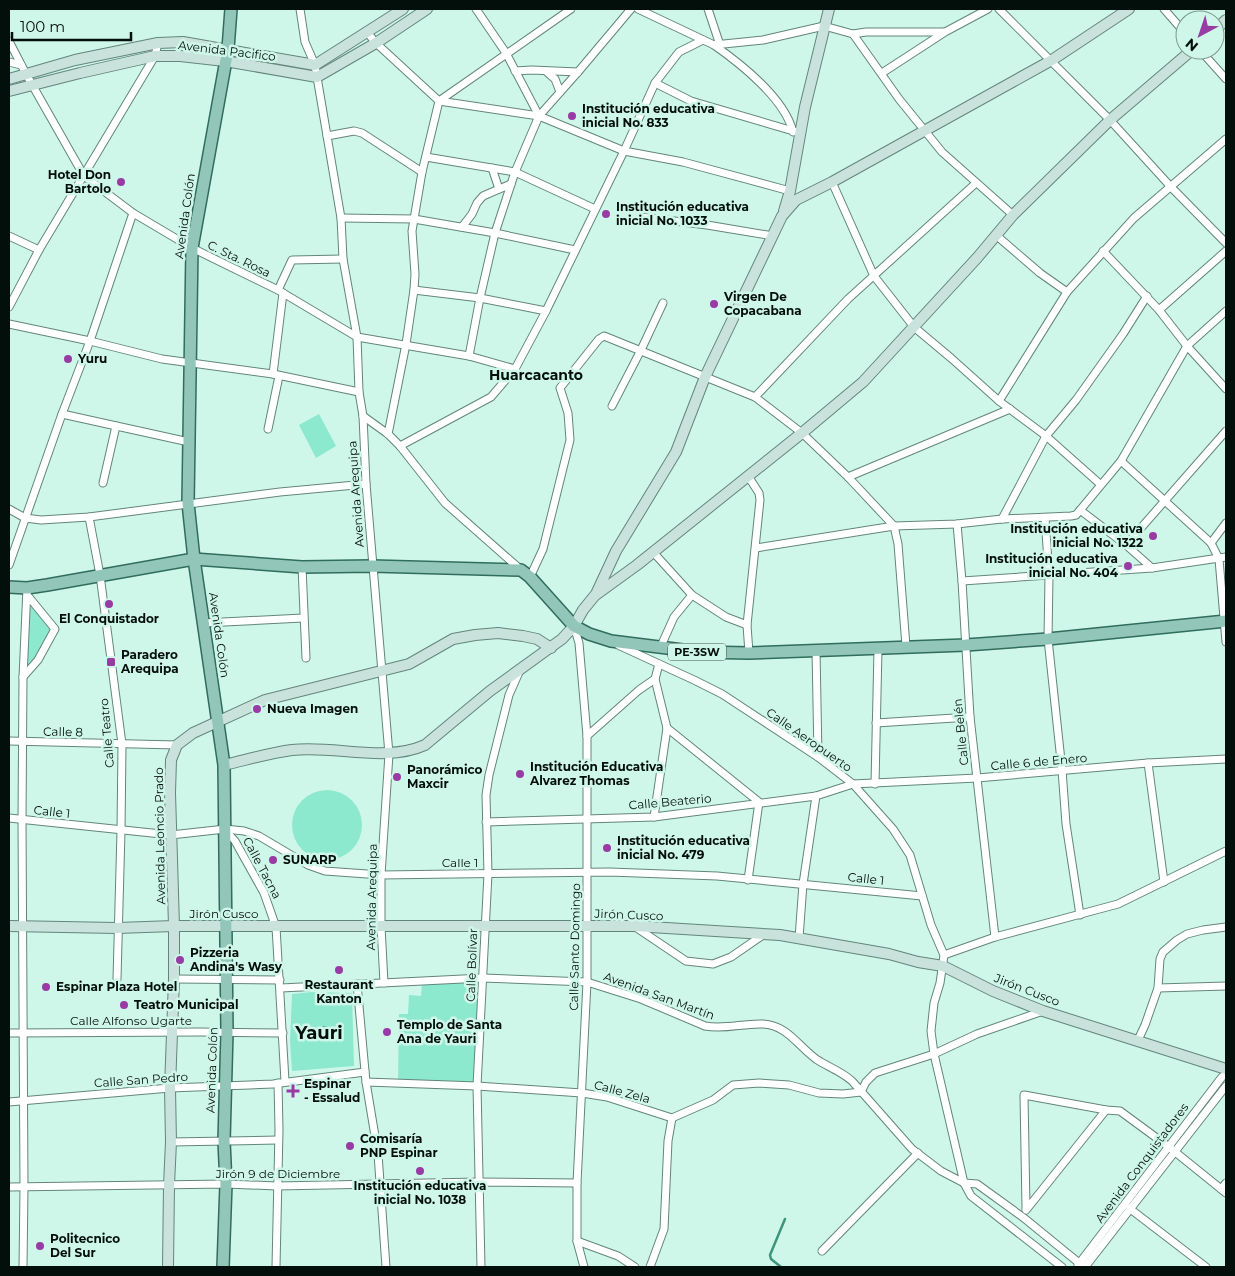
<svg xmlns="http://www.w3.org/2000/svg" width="1235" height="1276" font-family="Montserrat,sans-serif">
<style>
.green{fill:#8de9cd}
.water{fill:#58ceae;stroke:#3e957d}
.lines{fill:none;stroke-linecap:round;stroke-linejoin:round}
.stream{stroke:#3e957d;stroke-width:2.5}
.street-casing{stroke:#62867a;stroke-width:9}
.secondary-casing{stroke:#62867a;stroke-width:12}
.primary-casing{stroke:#316d5c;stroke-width:14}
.street{stroke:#fff;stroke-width:7}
.secondary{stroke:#c9e2db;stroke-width:10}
.primary{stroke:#92c6b8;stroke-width:11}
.poi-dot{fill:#983ba5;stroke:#cff7e9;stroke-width:2}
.labels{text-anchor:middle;stroke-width:5;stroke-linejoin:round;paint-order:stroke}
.shield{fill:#cff7e9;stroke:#40554e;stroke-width:1}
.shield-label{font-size:11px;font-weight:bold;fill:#030f0b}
.street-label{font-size:12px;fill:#030f0b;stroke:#cff7e9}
.poi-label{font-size:12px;font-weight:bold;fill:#030f0b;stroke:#cff7e9;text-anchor:start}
.neighbourhood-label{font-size:14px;font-weight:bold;fill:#030f0b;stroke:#cff7e9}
.district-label{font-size:18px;font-weight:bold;fill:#030f0b;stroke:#cff7e9}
</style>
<rect width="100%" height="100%" fill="#cff7e9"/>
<g class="green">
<polygon points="319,414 336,446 316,458 299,425"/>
<polygon points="32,605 53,629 44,647 27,670 30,607"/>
<circle cx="327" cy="825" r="35"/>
<polygon points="479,980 475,1083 398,1082 399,1014 408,1014 409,995 421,996 422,983"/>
<polygon points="312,992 352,993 354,1066 292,1071 290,1041 292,994"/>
</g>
<circle class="water" cx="325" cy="1032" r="5.5"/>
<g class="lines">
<polyline class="stream" points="781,1267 771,1259 770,1255 785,1219"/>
<g class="street-casing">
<g id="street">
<polyline points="300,9 305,42 315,65 317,77 341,218 343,259 357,337 359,392 363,416 366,484 389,754 381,875 381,926 384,983"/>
<polyline points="476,9 506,53 539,116"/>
<polyline points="638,9 714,45 763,40 824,26 853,34 899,99 942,152 1013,215"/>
<polyline points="708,9 720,45"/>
<polyline points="999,9 1110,120 1171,187 1226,243"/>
<polyline points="1164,9 1185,33"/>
<polyline points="366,31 376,43 439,101 539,116 624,151 683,162 790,191"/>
<polyline points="853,34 866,32 944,32"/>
<polyline points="9,41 26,74 84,176 133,213 192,248 278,290 357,337 469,356 515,369"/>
<path d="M714 45C741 64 785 99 793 132"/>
<polyline points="1200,50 1226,79"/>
<polyline points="9,62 21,65"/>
<polyline points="515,71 532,70 578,72"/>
<polyline points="547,72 555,79 560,92"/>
<polyline points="882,73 945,32 988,9"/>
<polyline points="655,83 691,101 800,133"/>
<polyline points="327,136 354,131 362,133 422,172"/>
<polyline points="426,157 515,172 595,209"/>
<polyline points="492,168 499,189"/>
<polyline points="832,182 874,276 914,327 951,358 999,401 1046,436 1100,484"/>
<polyline points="641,217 707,225 773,236"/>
<polyline points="341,218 414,219 495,233 575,250"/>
<polyline points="462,227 472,214 477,203 483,196 511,184"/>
<polyline points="9,236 39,250"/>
<polyline points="997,236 1040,273 1067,292"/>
<polyline points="1103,251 1159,310 1187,346 1226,389"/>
<polyline points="278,290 292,260 343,259"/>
<polyline points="414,290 480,298 546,311"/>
<polyline points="9,307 39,250 155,56 158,43"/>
<polyline points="1159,310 1226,251"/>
<polyline points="9,324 90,341 162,359 273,374 359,392"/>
<polyline points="469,356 480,298 495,233 515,172 539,116 578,72 631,9"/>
<polyline points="273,374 283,293"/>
<polyline points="755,397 848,299 976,183"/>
<polyline points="999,401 1067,292 1134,218 1226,139"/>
<polyline points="612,406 641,350 663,303"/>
<polyline points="62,414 189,442"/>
<polyline points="363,416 388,434 400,446 445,503 521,570"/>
<polyline points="268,429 279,376"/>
<polyline points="388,434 406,344 414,290 415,274 412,231 422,172 439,101 571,9"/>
<polyline points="400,446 491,397 515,369 546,311 624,151 655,83 679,52 703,40"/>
<polyline points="1121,461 1211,543 1219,559 1226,642"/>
<polyline points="748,476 759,493 760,500 747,625 749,653"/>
<polyline points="848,477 1010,409"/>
<polyline points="103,483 116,426"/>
<polyline points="9,509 25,518 41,520 89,517 280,492 366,484"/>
<polyline points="1080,510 1126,545 1152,568"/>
<polyline points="89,517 100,575 122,744 121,831 117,979"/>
<polyline points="1045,518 1049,576 1048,639 1062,770 1066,824 1080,915"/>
<polyline points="1002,519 1046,436 1076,400 1123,334 1147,296"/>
<polyline points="957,524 962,581 970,717 995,937"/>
<polyline points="1211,543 1226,523"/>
<polyline points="1126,545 1226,431"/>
<polyline points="756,548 894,526 957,524 1002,519 1071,516 1076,515 1121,461 1187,346 1226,311"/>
<polyline points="653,552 692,595 726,617 747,625"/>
<polyline points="9,565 62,414 90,341 133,213"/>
<polyline points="302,567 306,658"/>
<polyline points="530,577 543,549 570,440 568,413 560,388 599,339 604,336 755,397 802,433 848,477 894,526 898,544 906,646"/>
<polyline points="962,581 1152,568 1226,557"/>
<polyline points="204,623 303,618"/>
<polyline points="574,626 579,643 587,736 587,982 577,1183 577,1241 584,1267"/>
<polyline points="618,645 694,680 722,694 818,757 853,784 893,829 910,855 931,925 944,955 940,983 934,1003 931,1031 934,1054 964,1183 971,1196 1062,1267"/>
<polyline points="661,646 674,617 692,595"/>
<polyline points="816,650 818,757"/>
<polyline points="23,677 38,660 55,629 28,596"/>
<polyline points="876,723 970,717"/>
<polyline points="667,728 759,802 748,880"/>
<polyline points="587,736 639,690 655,679 659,664"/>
<polyline points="9,741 177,745"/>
<polyline points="1148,763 1164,882"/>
<polyline points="875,784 878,649"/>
<polyline points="654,817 667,728 655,679"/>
<polyline points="9,818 171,835 225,829 244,831 259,836 308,865 325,871 381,875 610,872 717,876 922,896"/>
<polyline points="486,822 654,817 816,796 853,784 977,778 1148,763 1226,759"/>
<polyline points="225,830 235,841 264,893 276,927 285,1081"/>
<polyline points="634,926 686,961 713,964 731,957 763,935"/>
<polyline points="799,938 803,884 816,796"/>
<polyline points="944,955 995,937 1118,904 1226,851"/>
<polyline points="174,979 280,980"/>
<polyline points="357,984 366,1082 378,1154 386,1267"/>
<path d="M281 988 483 978 587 982 641 999 705 1026C725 1030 743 1023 763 1024 787 1025 798 1046 816 1059 828 1067 841 1071 852 1081L912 1149 941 1171 964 1183 977 1184 1024 1218 1084 1267"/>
<polyline points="1158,988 1226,986"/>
<polyline points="9,1033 200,1032 283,1033"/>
<polyline points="1138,1040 1145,1025 1158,988 1160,959 1163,952 1177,940 1187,934 1203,930 1226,927"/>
<polyline points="366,1082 477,1086 582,1093 607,1097 672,1118 713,1100 733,1085 759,1083 789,1085 819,1093 843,1094 861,1092 866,1082 875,1073 934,1054 977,1034 1043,1011"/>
<polyline points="9,1102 170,1088 273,1084 365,1072"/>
<polyline points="171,1142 278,1140"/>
<polyline points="9,1187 226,1184 277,1186 478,1182 577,1183"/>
<polyline points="1221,1189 1226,1183"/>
<polyline points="1026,1208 1024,1095 1106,1110 1120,1111 1169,1147 1226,1193"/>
<polyline points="1129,1208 1206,1267"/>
<polyline points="1026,1210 1106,1110"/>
<polyline points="577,1241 618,1256 635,1267"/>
<polyline points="822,1251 918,1153"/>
<polyline points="1078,1265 1222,1077 1226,1074"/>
<polyline points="23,1267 24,1187 22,820 23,677 27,588"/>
<polyline points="276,1267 279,1130 278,1083"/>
<polyline points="481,1267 477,1086 488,874 486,795 489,775 509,695 520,670"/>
<polyline points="650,1267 664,1229 668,1141 672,1118"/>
<polyline points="1085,1267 1226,1086"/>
</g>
</g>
<g class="secondary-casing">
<g id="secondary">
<polyline points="1215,30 1226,20"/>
<polyline points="9,79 75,60 158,43 183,42 315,65 403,9"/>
<polyline points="9,91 80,73 155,56 180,56 225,61 317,77 376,43 427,9"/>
<polyline points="784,211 790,191 805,107 829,9"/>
<polyline points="597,594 637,565 802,433 863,382 977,258 1013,215 1110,120 1192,50"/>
<path d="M224 765C246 760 269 753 292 750 335 745 385 763 425 745L490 691 562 639 574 626 583 610 596 594 616 551 676 452 705 377 782 216 796 200 832 182 1052 60 1129 9"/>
<polyline points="9,926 117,928 174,926 634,926 780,935 889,954 918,962 943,966 993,991 1043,1011 1226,1069"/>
<polyline points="168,1267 169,1185 171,1142 170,1088 174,979 174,926 170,793 171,760 177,745 193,733 265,700 409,664 453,639 475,635 498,633 523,636 537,639 551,648"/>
</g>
</g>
<g class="primary-casing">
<g id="primary">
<polyline points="9,587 27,588 47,585 194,559 302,567 372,566 521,570 530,577 574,626 589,634 611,641 699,652 749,653 966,645 1048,639 1226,621"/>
<polyline points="223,1267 226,1184 224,1141 227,1032 224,765 194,559 188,503 192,248 228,49 231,9"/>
</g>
</g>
<use href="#street" class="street"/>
<use href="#secondary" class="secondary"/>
<use href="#primary" class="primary"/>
</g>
<g class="poi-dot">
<circle cx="572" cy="116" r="5"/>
<circle cx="121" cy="182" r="5"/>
<circle cx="606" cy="214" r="5"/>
<circle cx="714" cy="304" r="5"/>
<circle cx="68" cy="359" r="5"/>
<circle cx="1153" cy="536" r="5"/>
<circle cx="1128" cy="566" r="5"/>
<circle cx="109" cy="604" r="5"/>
<rect x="106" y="657" width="10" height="10" rx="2.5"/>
<circle cx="257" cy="709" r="5"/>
<circle cx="520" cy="774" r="5"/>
<circle cx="397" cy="777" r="5"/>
<circle cx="607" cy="848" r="5"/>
<circle cx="273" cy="860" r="5"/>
<circle cx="180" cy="960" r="5"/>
<circle cx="339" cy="970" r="5"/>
<circle cx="46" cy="987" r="5"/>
<circle cx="124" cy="1005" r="5"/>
<circle cx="387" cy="1032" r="5"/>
<path d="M290.5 1083.5h5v5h5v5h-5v5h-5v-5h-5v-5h5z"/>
<circle cx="350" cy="1146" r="5"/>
<circle cx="420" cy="1171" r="5"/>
<circle cx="40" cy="1246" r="5"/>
</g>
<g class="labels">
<rect class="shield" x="668" y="643.5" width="58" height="17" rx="4"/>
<g class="shield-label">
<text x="697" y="656">PE-3SW</text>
</g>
<g class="street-label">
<text transform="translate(227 51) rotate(7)" y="4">Avenida Pacifico</text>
<text transform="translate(185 216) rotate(-82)" y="4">Avenida Colón</text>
<text transform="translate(239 259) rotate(26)" y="4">C. Sta. Rosa</text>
<text transform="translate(356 494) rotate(-94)" y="4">Avenida Arequipa</text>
<text transform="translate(219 635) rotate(82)" y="4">Avenida Colón</text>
<text transform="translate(63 732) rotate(1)" y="4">Calle 8</text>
<text transform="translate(961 732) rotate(-96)" y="4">Calle Belén</text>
<text transform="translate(107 733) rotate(-95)" y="4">Calle Teatro</text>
<text transform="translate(809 740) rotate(35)" y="4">Calle Aeropuerto</text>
<text transform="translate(1039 762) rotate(-5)" y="4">Calle 6 de Enero</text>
<text transform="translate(670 802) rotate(-5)" y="4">Calle Beaterio</text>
<text transform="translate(52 812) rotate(6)" y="4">Calle 1</text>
<text transform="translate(160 836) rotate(-91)" y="4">Avenida Leoncio Prado</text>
<text x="460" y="867">Calle 1</text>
<text transform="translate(262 868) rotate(62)" y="4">Calle Tacna</text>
<text transform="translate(866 879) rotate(6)" y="4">Calle 1</text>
<text transform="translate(372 897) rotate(-89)" y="4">Avenida Arequipa</text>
<text x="224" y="918">Jirón Cusco</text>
<text transform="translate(629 915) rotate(2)" y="4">Jirón Cusco</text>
<text transform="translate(575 947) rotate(-89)" y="4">Calle Santo Domingo</text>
<text transform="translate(472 965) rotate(-88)" y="4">Calle Bolívar</text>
<text transform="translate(1027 990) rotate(21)" y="4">Jirón Cusco</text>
<text transform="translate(659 996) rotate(20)" y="4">Avenida San Martín</text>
<text x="131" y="1025">Calle Alfonso Ugarte</text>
<text transform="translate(212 1070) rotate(-88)" y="4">Avenida Colón</text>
<text transform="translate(141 1080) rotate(-4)" y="4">Calle San Pedro</text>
<text transform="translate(622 1092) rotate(15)" y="4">Calle Zela</text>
<text transform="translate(1142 1163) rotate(-53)" y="4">Avenida Conquistadores</text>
<text x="278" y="1178">Jirón 9 de Diciembre</text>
</g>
<g class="poi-label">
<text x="582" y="113">Institución educativa<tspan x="582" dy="14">inicial No. 833</tspan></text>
<text x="111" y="179" text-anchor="end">Hotel Don<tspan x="111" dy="14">Bartolo</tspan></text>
<text x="616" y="211">Institución educativa<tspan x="616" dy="14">inicial No. 1033</tspan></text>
<text x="724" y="301">Virgen De<tspan x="724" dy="14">Copacabana</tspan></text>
<text x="78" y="363">Yuru</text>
<text x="1143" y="533" text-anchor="end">Institución educativa<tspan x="1143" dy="14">inicial No. 1322</tspan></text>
<text x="1118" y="563" text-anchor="end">Institución educativa<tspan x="1118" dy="14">inicial No. 404</tspan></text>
<text x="109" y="623" text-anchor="middle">El Conquistador</text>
<text x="121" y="659">Paradero<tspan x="121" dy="14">Arequipa</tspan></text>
<text x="267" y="713">Nueva Imagen</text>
<text x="530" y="771">Institución Educativa<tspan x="530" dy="14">Alvarez Thomas</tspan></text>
<text x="407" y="774">Panorámico<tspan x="407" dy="14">Maxcir</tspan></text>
<text x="617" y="845">Institución educativa<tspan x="617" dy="14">inicial No. 479</tspan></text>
<text x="283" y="864">SUNARP</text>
<text x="190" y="957">Pizzeria<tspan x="190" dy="14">Andina's Wasy</tspan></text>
<text x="339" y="989" text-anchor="middle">Restaurant<tspan x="339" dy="14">Kanton</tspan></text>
<text x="56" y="991">Espinar Plaza Hotel</text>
<text x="134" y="1009">Teatro Municipal</text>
<text x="397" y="1029">Templo de Santa<tspan x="397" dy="14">Ana de Yauri</tspan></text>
<text x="304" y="1088">Espinar<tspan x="304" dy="14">- Essalud</tspan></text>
<text x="360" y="1143">Comisaría<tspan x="360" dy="14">PNP Espinar</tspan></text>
<text x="420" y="1190" text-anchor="middle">Institución educativa<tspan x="420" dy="14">inicial No. 1038</tspan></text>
<text x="50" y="1243">Politecnico<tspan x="50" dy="14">Del Sur</tspan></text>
</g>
<g class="neighbourhood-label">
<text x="536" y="380">Huarcacanto</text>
</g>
<g class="district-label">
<text x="319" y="1039">Yauri</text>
</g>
</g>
<rect width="1235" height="1276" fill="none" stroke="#030f0b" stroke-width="20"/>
<g transform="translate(1200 35) rotate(220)"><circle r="24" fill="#cff7e9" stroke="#7d9a90"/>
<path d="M0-4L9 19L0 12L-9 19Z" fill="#983ba5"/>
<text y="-8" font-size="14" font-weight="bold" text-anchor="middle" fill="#030f0b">N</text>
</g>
<path d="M12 32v8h119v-8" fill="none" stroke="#030f0b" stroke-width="2.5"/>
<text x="20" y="32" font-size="15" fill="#030f0b" stroke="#cff7e9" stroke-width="4" paint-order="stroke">100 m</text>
</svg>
